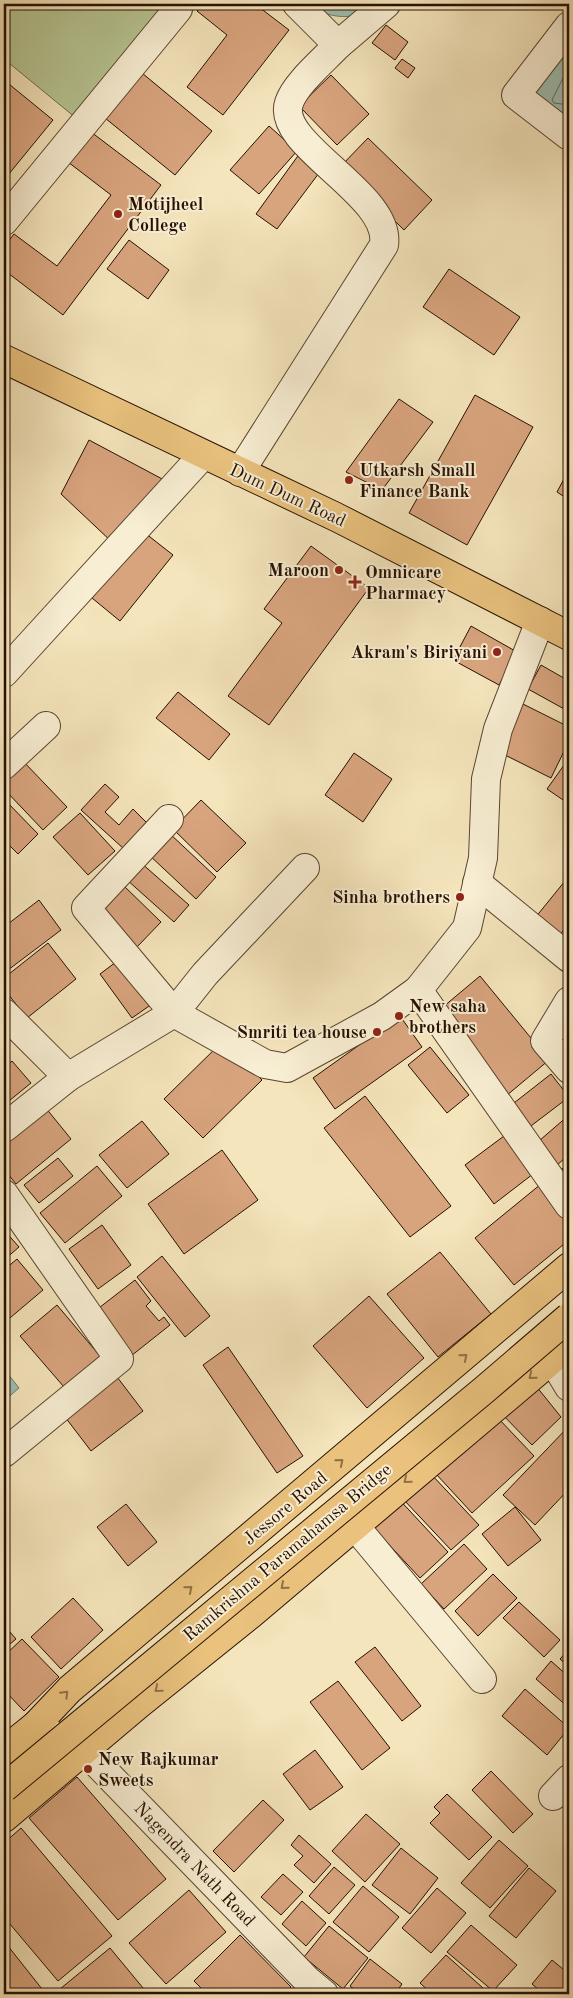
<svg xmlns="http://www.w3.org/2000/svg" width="573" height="1998" font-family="'Old Standard TT',serif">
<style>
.green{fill:#b7c694;stroke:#6e6b4a}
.water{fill:#9cbfb1;stroke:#6d796a}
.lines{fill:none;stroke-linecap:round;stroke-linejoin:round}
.shore{stroke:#616858;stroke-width:1}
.building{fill:#d8a47e;stroke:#261000}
.minor-casing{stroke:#5a452f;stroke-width:30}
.major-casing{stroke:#261000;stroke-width:30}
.minor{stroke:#f8eed3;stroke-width:28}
.major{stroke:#eac27e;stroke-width:28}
.major-bridge-casing{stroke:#261000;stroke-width:30;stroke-linecap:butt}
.major-bridge{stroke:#eac27e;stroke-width:28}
.oneway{stroke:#927245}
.poi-dot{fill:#8f2418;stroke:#f8eed3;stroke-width:2}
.labels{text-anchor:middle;stroke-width:4;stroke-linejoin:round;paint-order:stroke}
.poi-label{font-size:18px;font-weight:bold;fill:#261000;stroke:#f8eed3;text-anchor:start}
.street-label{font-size:18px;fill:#261000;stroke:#f8eed3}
</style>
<rect width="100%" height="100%" fill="#f5e5bc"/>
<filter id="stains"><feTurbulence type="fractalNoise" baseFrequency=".004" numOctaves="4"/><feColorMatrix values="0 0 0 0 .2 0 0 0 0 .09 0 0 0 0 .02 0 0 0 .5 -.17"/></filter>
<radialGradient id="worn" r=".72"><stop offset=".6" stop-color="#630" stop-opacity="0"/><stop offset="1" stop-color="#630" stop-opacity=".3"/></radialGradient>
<polygon class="green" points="4,4 169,4 76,118 4,59"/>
<g class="water">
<path d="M307 4H365L360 14C341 20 324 15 307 4Z"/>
<polygon points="569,23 569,125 533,97"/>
<polygon points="4,1369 19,1388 4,1401"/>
</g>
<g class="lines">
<polyline class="shore" points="569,66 552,100 554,103 569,105"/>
</g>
<g class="building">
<polygon points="203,4 255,4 289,30 223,115 187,87 227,35 197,11"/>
<polygon points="386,25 408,42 395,60 372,43"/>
<polygon points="402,59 415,68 408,78 395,68"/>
<polygon points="142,73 212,131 175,175 105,118"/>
<polygon points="331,75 369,114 337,145 299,106"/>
<polygon points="4,80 53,120 4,180"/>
<polygon points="269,126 297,151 259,194 230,170"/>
<polygon points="91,132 161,185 63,315 4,270 4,247 14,234 57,266 111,195 68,162"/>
<polygon points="368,138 432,200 404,230 340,167"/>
<polygon points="300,153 322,169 277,229 256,214"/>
<polygon points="129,240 169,270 148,299 107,269"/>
<polygon points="449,269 520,317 494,355 423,307"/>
<polygon points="475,395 533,427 467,545 409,513"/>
<polygon points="399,399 433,422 382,490 346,472"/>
<polygon points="89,440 166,481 113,543 61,494"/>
<polygon points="565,477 569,480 569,500 557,492"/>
<polygon points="145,533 173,555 120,621 92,598"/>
<polygon points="311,546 369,588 269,725 228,696 282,623 264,609"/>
<polygon points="471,626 517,652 499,685 453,660"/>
<polygon points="541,665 569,681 569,704 566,710 528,689"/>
<polygon points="178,692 230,734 209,760 156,718"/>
<polygon points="523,704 569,727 569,741 551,778 499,752"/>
<polygon points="354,753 392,779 363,822 325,795"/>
<polygon points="569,758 569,804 547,789"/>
<polygon points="22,760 67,807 43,830 4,789 4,778"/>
<polygon points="105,784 119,797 105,812 119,825 133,809 147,823 124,849 81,810"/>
<polygon points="4,799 38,834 18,854 4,840"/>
<polygon points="201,800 246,843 217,872 173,829"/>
<polygon points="80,813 115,851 88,875 53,837"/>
<polygon points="168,832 216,877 196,899 147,853"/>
<polygon points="140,862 189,905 174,922 126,879"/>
<polygon points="569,876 569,924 558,937 535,918"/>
<polygon points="124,886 161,922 136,948 99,912"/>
<polygon points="39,900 61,930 4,973 4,927"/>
<polygon points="48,943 76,979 27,1018 4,989 4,978"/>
<polygon points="120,959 152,1004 132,1018 100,974"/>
<polygon points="480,976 549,1060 506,1096 437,1012"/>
<polygon points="400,1016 422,1047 335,1109 313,1078"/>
<polygon points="223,1041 262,1080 203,1138 164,1099"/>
<polygon points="430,1047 469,1095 447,1113 408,1065"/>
<polygon points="12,1061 31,1083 4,1105 4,1068"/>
<polygon points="551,1074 569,1097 523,1132 505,1110"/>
<polygon points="365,1096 451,1206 410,1237 324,1128"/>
<polygon points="45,1107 71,1139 16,1184 4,1169 4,1141"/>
<polygon points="569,1115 569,1154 552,1170 532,1147"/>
<polygon points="142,1121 169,1154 127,1188 99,1155"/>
<polygon points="504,1136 533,1174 494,1204 465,1165"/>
<polygon points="222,1150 258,1200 184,1254 148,1204"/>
<polygon points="58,1158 73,1176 39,1203 24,1185"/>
<polygon points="569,1163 569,1192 555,1175"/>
<polygon points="97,1166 122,1196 65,1243 40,1213"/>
<polygon points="541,1184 569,1218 569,1240 514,1285 475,1238"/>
<polygon points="102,1225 131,1265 98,1289 69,1249"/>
<polygon points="4,1230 19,1247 4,1260"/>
<polygon points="440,1252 491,1314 438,1357 387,1294"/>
<polygon points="162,1256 210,1316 185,1337 137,1277"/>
<polygon points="17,1259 43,1290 4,1323 4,1270"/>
<polygon points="135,1280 151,1301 146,1306 159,1321 164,1317 170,1325 131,1356 95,1311"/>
<polygon points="369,1296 424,1358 367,1408 313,1346"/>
<polygon points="57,1305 100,1356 64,1387 20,1336"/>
<polygon points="228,1347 303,1456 277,1473 203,1365"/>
<polygon points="114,1373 143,1411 91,1451 62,1413"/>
<polygon points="532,1381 561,1417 532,1445 498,1410"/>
<polygon points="497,1417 534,1456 472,1513 436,1474"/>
<polygon points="569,1426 569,1489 535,1525 503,1495"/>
<polygon points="430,1473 479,1525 451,1550 403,1499"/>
<polygon points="396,1496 448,1552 420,1578 368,1522"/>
<polygon points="126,1504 157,1542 128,1566 97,1527"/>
<polygon points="515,1507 541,1540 508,1566 482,1534"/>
<polygon points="464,1544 487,1569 444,1609 421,1584"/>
<polygon points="493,1574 517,1598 478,1636 455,1611"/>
<polygon points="73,1598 103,1630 61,1669 31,1637"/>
<polygon points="519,1602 560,1640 544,1657 503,1618"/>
<polygon points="4,1625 16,1639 4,1649"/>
<polygon points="22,1639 59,1677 24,1711 4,1690 4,1656"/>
<polygon points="375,1647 421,1706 402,1721 355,1662"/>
<polygon points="569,1649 569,1667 560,1659"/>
<polygon points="551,1661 569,1677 569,1708 536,1679"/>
<polygon points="338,1681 390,1748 362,1770 310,1702"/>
<polygon points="525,1689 569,1728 547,1755 502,1716"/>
<polygon points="315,1750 343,1787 310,1810 283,1774"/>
<polygon points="491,1771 533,1814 513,1833 472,1790"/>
<polygon points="77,1777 166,1879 118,1920 29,1818"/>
<polygon points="447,1794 492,1837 469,1860 430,1823 440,1813 434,1807"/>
<polygon points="263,1800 284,1820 234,1872 213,1851"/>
<polygon points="366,1814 400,1844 365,1882 332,1851"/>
<polygon points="21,1828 112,1936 58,1981 4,1917 4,1843"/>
<polygon points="299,1835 331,1864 314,1883 294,1865 303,1856 291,1845"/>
<polygon points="499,1840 528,1866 490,1908 461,1883"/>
<polygon points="401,1848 438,1878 410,1914 372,1885"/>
<polygon points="334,1867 355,1885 329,1914 309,1896"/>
<polygon points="529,1868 556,1891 516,1938 489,1916"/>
<polygon points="283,1874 303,1892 281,1915 261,1897"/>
<polygon points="363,1886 399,1917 369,1952 333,1922"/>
<polygon points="437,1888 466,1913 431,1953 402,1928"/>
<polygon points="189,1890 226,1932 166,1984 129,1943"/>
<polygon points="302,1901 326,1923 306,1946 282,1924"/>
<polygon points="471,1925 517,1965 493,1991 447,1952"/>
<polygon points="329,1926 368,1958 343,1989 304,1957"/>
<polygon points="240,1935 291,1987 284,1994 207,1994 194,1981"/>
<polygon points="4,1941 46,1994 4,1994"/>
<polygon points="110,1948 148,1994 64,1994 60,1989"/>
<polygon points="446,1955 483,1988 477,1994 432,1994 420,1983"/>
<polygon points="370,1959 402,1984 395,1994 360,1994 350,1986"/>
<polygon points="552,1960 569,1974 569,1994 544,1994 532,1984"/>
</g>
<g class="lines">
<g class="minor-casing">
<g id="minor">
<polyline points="297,4 338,45 386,4"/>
<polyline points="569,26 516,95 569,136"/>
<polyline points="4,221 178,9"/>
<path d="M240 472 384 245C392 194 275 145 289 103 295 84 324 60 338 45"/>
<polyline points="4,673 203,455"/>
<polyline points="4,765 46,726"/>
<polyline points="169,819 86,908 174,1013 265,1064 287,1068 382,1016 418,990 467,928 483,858 486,779 498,729 540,621"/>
<polyline points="477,883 569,958"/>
<polyline points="418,990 569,1205"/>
<polyline points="569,1001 545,1041 569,1069"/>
<polyline points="4,1013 68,1077"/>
<polyline points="4,1128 68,1077 174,1013 205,974 305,868"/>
<polyline points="4,1194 119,1359 4,1453"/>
<polyline points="552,1359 569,1387"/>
<polyline points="354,1525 482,1679"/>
<polyline points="35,1726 85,1751 307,1980 324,1994"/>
<polyline points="553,1796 569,1779"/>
</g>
</g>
<g class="major-casing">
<g id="major">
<polyline points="4,359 336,517 569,636"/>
<polyline points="4,1751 35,1726 70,1689 569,1267"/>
<polyline points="4,1818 139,1704 251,1614 569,1345"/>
</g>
</g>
<use href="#minor" class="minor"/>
<use href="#major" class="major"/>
<g class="major-bridge-casing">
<polyline id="major-bridge" points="4,1788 484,1390 569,1317"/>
</g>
<use href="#major-bridge" class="major-bridge"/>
</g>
<defs><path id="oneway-chevron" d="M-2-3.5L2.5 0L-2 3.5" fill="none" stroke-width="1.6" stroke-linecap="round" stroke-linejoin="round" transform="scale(1.25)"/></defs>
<g class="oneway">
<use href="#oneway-chevron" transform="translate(464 1357) rotate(-40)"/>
<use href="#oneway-chevron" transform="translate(532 1376) rotate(141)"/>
<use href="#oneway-chevron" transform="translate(340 1462) rotate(-40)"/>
<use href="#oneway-chevron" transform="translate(407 1480) rotate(140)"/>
<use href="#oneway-chevron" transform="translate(284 1586) rotate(139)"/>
<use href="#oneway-chevron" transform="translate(189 1589) rotate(-40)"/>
<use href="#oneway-chevron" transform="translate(158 1689) rotate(141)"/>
<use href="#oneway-chevron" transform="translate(65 1694) rotate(-46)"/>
</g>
<g class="poi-dot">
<circle cx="118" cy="214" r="5"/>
<circle cx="349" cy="480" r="5"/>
<circle cx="339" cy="570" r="5"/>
<path d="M352.5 574.5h5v5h5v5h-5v5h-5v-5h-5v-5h5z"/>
<circle cx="497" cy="652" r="5"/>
<circle cx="460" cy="897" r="5"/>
<circle cx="399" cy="1016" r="5"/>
<circle cx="377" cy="1032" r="5"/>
<circle cx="88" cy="1769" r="5"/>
</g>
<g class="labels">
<g class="poi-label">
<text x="128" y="210">Motijheel<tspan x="128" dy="21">College</tspan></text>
<text x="359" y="476">Utkarsh Small<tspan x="359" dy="21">Finance Bank</tspan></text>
<text x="329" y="576" text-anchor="end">Maroon</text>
<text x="365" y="578">Omnicare<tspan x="365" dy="21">Pharmacy</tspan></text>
<text x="487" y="658" text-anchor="end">Akram's Biriyani</text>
<text x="450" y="903" text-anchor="end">Sinha brothers</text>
<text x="409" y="1012">New saha<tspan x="409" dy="21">brothers</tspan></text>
<text x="367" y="1038" text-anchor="end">Smriti tea house</text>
<text x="98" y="1765">New Rajkumar<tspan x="98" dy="21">Sweets</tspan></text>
</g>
<g class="street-label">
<text transform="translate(288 495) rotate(25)" y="6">Dum Dum Road</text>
<text transform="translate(285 1508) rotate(-40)" y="6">Jessore Road</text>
<text transform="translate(287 1552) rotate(-40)" y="6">Ramkrishna Paramahamsa Bridge</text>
<text transform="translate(195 1864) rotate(46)" y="6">Nagendra Nath Road</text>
</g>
</g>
<rect width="573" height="1998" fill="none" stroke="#f5e5bc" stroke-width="20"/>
<rect x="5" y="5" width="563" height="1988" fill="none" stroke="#261000" stroke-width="2.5"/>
<rect x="10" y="10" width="553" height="1978" fill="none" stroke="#261000"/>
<rect width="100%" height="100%" filter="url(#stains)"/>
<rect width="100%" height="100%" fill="url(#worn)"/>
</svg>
